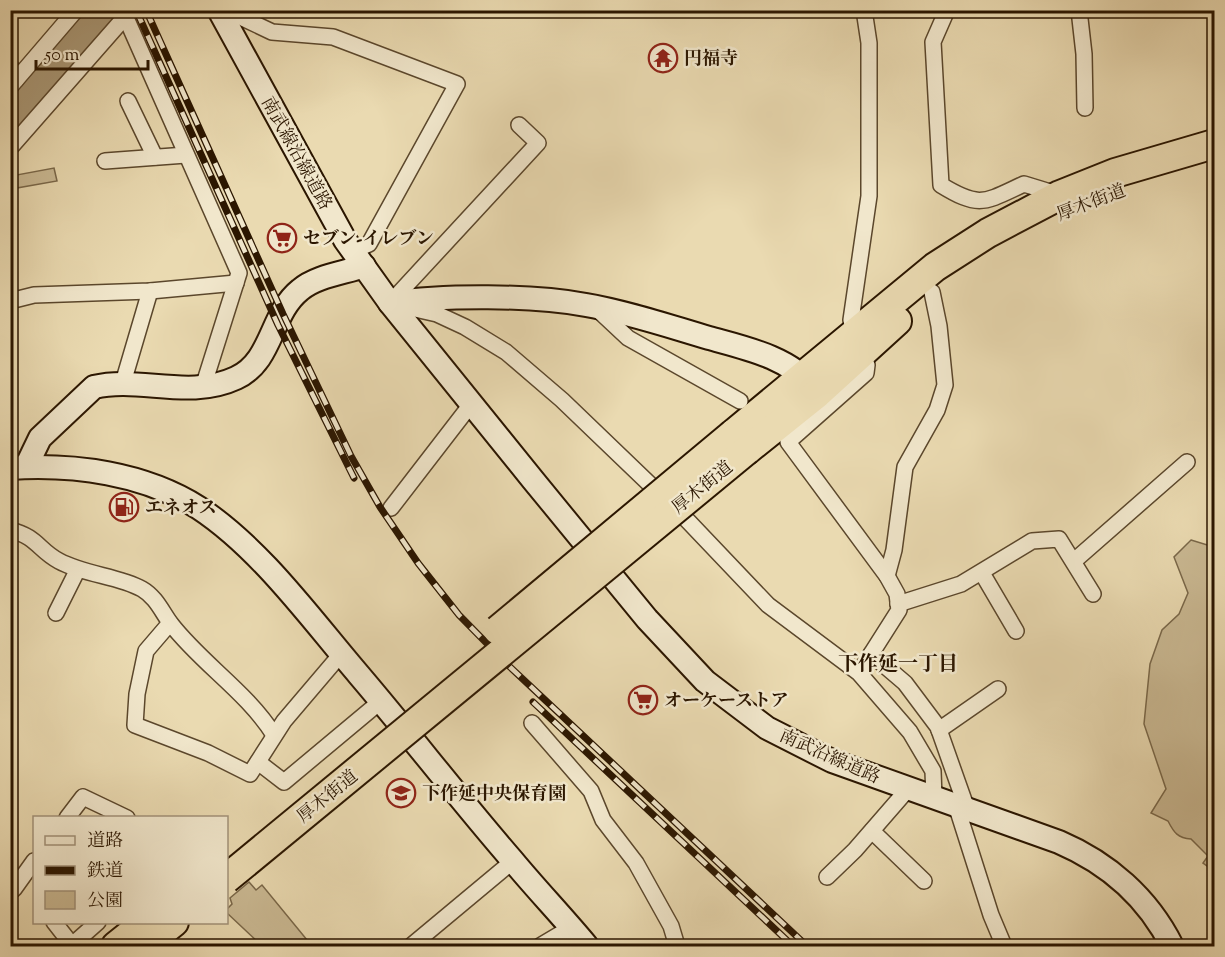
<svg xmlns="http://www.w3.org/2000/svg" width="1225" height="957" font-family="'Sorts Mill Goudy','Noto Serif JP',serif">
<style>
.green{fill:#cab993;stroke:#7a684a;stroke-width:1.5}
.lines{fill:none;stroke-linecap:round;stroke-linejoin:round}
.river{stroke:#a99775;stroke-width:27}
.street-casing{stroke:#5b472c;stroke-width:18}
.secondary-casing{stroke:#2b1600;stroke-width:26}
.highway-casing{stroke:#2b1600;stroke-width:32}
.street{stroke:#f1e7cc;stroke-width:15}
.secondary{stroke:#f1e7cc;stroke-width:22}
.highway{stroke:#eadab1;stroke-width:28}
.rail-casing{stroke:#2b1600;stroke-width:7}
.rail{stroke:#f1e7cc;stroke-width:4.5;stroke-dasharray:14;stroke-linecap:butt}
.highway-bridge-casing{stroke:#2b1600;stroke-width:32;stroke-linecap:butt}
.highway-bridge{stroke:#eadab1;stroke-width:28}
.labels{text-anchor:middle;stroke-width:5;stroke-linejoin:round;paint-order:stroke}
.poi-label{font-size:18px;font-weight:bold;fill:#2b1600;stroke:#f1e7cc;text-anchor:start}
.street-label{font-size:18px;fill:#2b1600;stroke:#f1e7cc}
.neighbourhood-label{font-size:20px;font-weight:bold;fill:#2b1600;stroke:#f1e7cc}
</style>
<rect width="100%" height="100%" fill="#eadab1"/>
<filter id="stains"><feTurbulence type="fractalNoise" baseFrequency=".00333" numOctaves="4"/><feColorMatrix values="0 0 0 0 .2 0 0 0 0 .09 0 0 0 0 .02 0 0 0 .5 -.17"/></filter>
<radialGradient id="worn" r=".72"><stop offset=".6" stop-color="#630" stop-opacity="0"/><stop offset="1" stop-color="#630" stop-opacity=".3"/></radialGradient>
<g class="green">
<polygon points="54,168 57,181 11,189 11,176"/>
<path d="M1191 540 1214 547V871L1203 863 1208 856 1191 839C1178 838 1174 833 1168 821L1151 813 1166 789 1144 724 1150 664 1162 630 1179 614 1188 593 1174 557Z"/>
<polygon points="249,882 256,890 262,885 312,946 262,946 227,913 227,909 232,904 230,898"/>
</g>
<g class="lines">
<polyline class="river" points="10,118 104,10"/>
<g class="street-casing">
<g id="street">
<path d="M947 10 933 42 941 185C980 209 985 202 1024 184L1060 195"/>
<polyline points="1079,10 1084,54 1085,108"/>
<polyline points="123,11 239,273 203,387"/>
<polyline points="232,13 272,32 333,37 457,84 369,244 353,251"/>
<polyline points="10,65 16,80"/>
<polyline points="10,87 76,10"/>
<polyline points="128,101 155,157"/>
<polyline points="10,148 125,17"/>
<polyline points="105,161 186,155"/>
<polyline points="10,301 34,295 150,291 236,283"/>
<polyline points="390,303 538,143 519,125"/>
<polyline points="402,306 437,314 465,327 506,352 562,400 688,521 768,605 859,673 910,732 933,771 934,798"/>
<polyline points="597,309 628,338 740,401"/>
<polyline points="854,333 851,320 869,196 869,43 864,10"/>
<polyline points="122,386 150,291"/>
<polyline points="391,508 472,403"/>
<path d="M10 530C38 537 38 550 59 561 85 575 119 576 142 589 156 597 162 612 171 624 202 664 247 692 274 735"/>
<polyline points="1074,561 1187,462"/>
<polyline points="982,573 1016,631"/>
<polyline points="887,576 894,550 905,467 937,410 945,385 939,326 932,292"/>
<polyline points="898,604 961,584 1032,541 1059,539 1093,594"/>
<polyline points="56,613 77,571"/>
<polyline points="170,623 146,651 137,694 135,725 208,753 250,774 284,721 341,654"/>
<polyline points="871,654 905,683 938,727 967,809"/>
<polyline points="859,673 899,610 897,594 887,576 788,442 866,373 867,365 860,354"/>
<polyline points="532,723 591,791 603,820 636,863 671,926 677,946"/>
<polyline points="939,730 998,689"/>
<polyline points="258,762 284,782 381,701"/>
<polyline points="956,805 991,915 1004,946"/>
<polyline points="67,818 83,797 127,818"/>
<polyline points="872,831 924,881"/>
<polyline points="827,877 855,850 908,789"/>
<polyline points="14,889 34,861"/>
<polyline points="54,922 72,945 98,922"/>
<polyline points="411,946 513,861"/>
<polyline points="540,946 572,927"/>
</g>
</g>
<g class="secondary-casing">
<g id="secondary">
<path d="M219 10 345 240 390 303 533 480 647 619 705 681 767 728 832 761 1059 842C1108 863 1148 898 1172 946"/>
<path d="M390 303C444 295 532 295 586 305 627 312 668 326 709 338 745 348 789 357 814 388"/>
<path d="M26 467 40 438 94 387C139 376 189 400 236 378 273 361 270 314 300 290 316 276 344 273 364 266"/>
<path d="M10 468C74 464 144 473 199 508 261 549 311 619 359 675 411 736 460 800 513 861 537 890 563 917 587 946"/>
</g>
</g>
<g class="highway-casing">
<g id="highway">
<polyline points="733,434 935,267 988,233 1060,195 1115,173 1214,144"/>
<polyline points="747,450 818,393 897,321"/>
<polyline points="116,946 146,922"/>
<polyline points="144,946 174,922"/>
</g>
</g>
<use href="#street" class="street"/>
<use href="#secondary" class="secondary"/>
<use href="#highway" class="highway"/>
<g class="rail-casing">
<g id="rail">
<polyline points="136,10 278,325 354,478"/>
<polyline points="146,10 283,314 351,456 380,507 418,563 459,615 510,667 807,946"/>
<polyline points="533,702 793,946"/>
</g>
</g>
<use href="#rail" class="rail"/>
<g class="highway-bridge-casing">
<g id="highway-bridge">
<polyline points="498,630 733,434"/>
<polyline points="226,879 747,450"/>
</g>
</g>
<use href="#highway-bridge" class="highway-bridge"/>
</g>
<defs>
<g id="temple-ring" transform="scale(1.5)"><circle r="9.5" fill="#f1e7cc" stroke="#8f2418" stroke-width="1.5"/><path d="M0-6L5-2H3V0L6.5 2.5H4V6H1.5V3h-3V6H-4V2.5H-6.5L-3 0V-2H-5Z" fill="#8f2418"/></g>
<g id="supermarket-ring" transform="scale(1.5)"><circle r="9.5" fill="#f1e7cc" stroke="#8f2418" stroke-width="1.5"/><path d="M-6-5.5h2.5l.6 2H6L4.5 2H-2.5L-4.4-4H-6ZM-1.5 3.2a1.3 1.3 0 1 0 .1 0ZM3 3.2a1.3 1.3 0 1 0 .1 0Z" fill="#8f2418"/></g>
<g id="fuel-ring" transform="scale(1.5)"><circle r="9.5" fill="#f1e7cc" stroke="#8f2418" stroke-width="1.5"/><path d="M-5.5-6h7V0h2V4h1.3V-2.5L3-4.5l.8-.8L6-3V5H2.5V1h-1V6h-7ZM-4.2-4.7v3.2H.2V-4.7Z" fill="#8f2418"/></g>
<g id="school-ring" transform="scale(1.5)"><circle r="9.5" fill="#f1e7cc" stroke="#8f2418" stroke-width="1.5"/><path d="M0-5L7-2L0 1L-7-2ZM-4 1L0 2.5L4 1V4Q0 6-4 4Z" fill="#8f2418"/></g>
</defs>
<g fill-rule="evenodd">
<use href="#temple-ring" x="663" y="58"/>
<use href="#supermarket-ring" x="282" y="238"/>
<use href="#fuel-ring" x="124" y="507"/>
<use href="#supermarket-ring" x="643" y="700"/>
<use href="#school-ring" x="401" y="793"/>
</g>
<g class="labels">
<g class="poi-label">
<text x="684" y="64">円福寺</text>
<text x="303" y="244">セブン-イレブン</text>
<text x="145" y="513">エネオス</text>
<text x="664" y="706">オーケーストア</text>
<text x="422" y="799">下作延中央保育園</text>
</g>
<g class="street-label">
<text transform="translate(297 153) rotate(61)" y="6">南武線沿線道路</text>
<text transform="translate(1091 202) rotate(-21)" y="6">厚木街道</text>
<text transform="translate(702 487) rotate(-39)" y="6">厚木街道</text>
<text transform="translate(830 756) rotate(24)" y="6">南武沿線道路</text>
<text transform="translate(327 796) rotate(-39)" y="6">厚木街道</text>
</g>
<g class="neighbourhood-label">
<text x="898" y="670">下作延一丁目</text>
</g>
</g>
<rect width="1225" height="957" fill="none" stroke="#eadab1" stroke-width="36"/>
<rect x="12" y="12" width="1201" height="933" fill="none" stroke="#2b1600" stroke-width="3"/>
<rect x="18" y="18" width="1189" height="921" fill="none" stroke="#2b1600" stroke-width="1.5"/>
<rect x="33" y="816" width="195" height="108" fill="#f1e7cc" stroke="#a2937a" stroke-width="1.5"/>
<rect x="45" y="836" width="30" height="9" fill="#f1e7cc" stroke="#a2937a" stroke-width="1.5"/>
<text x="87" y="846" font-size="18" fill="#2b1600">道路</text>
<rect x="45" y="866" width="30" height="9" fill="#2b1600" stroke="#a2937a" stroke-width="1.5"/>
<text x="87" y="876" font-size="18" fill="#2b1600">鉄道</text>
<rect x="45" y="891" width="30" height="18" fill="#cab993" stroke="#a2937a" stroke-width="1.5"/>
<text x="87" y="906" font-size="18" fill="#2b1600">公園</text>
<path d="M36 60v9h112v-9" fill="none" stroke="#2b1600" stroke-width="3"/>
<text x="45" y="60" font-size="18" fill="#2b1600" stroke="#f1e7cc" stroke-width="4.5" paint-order="stroke">50 m</text>
<rect width="100%" height="100%" filter="url(#stains)"/>
<rect width="100%" height="100%" fill="url(#worn)"/>
</svg>
